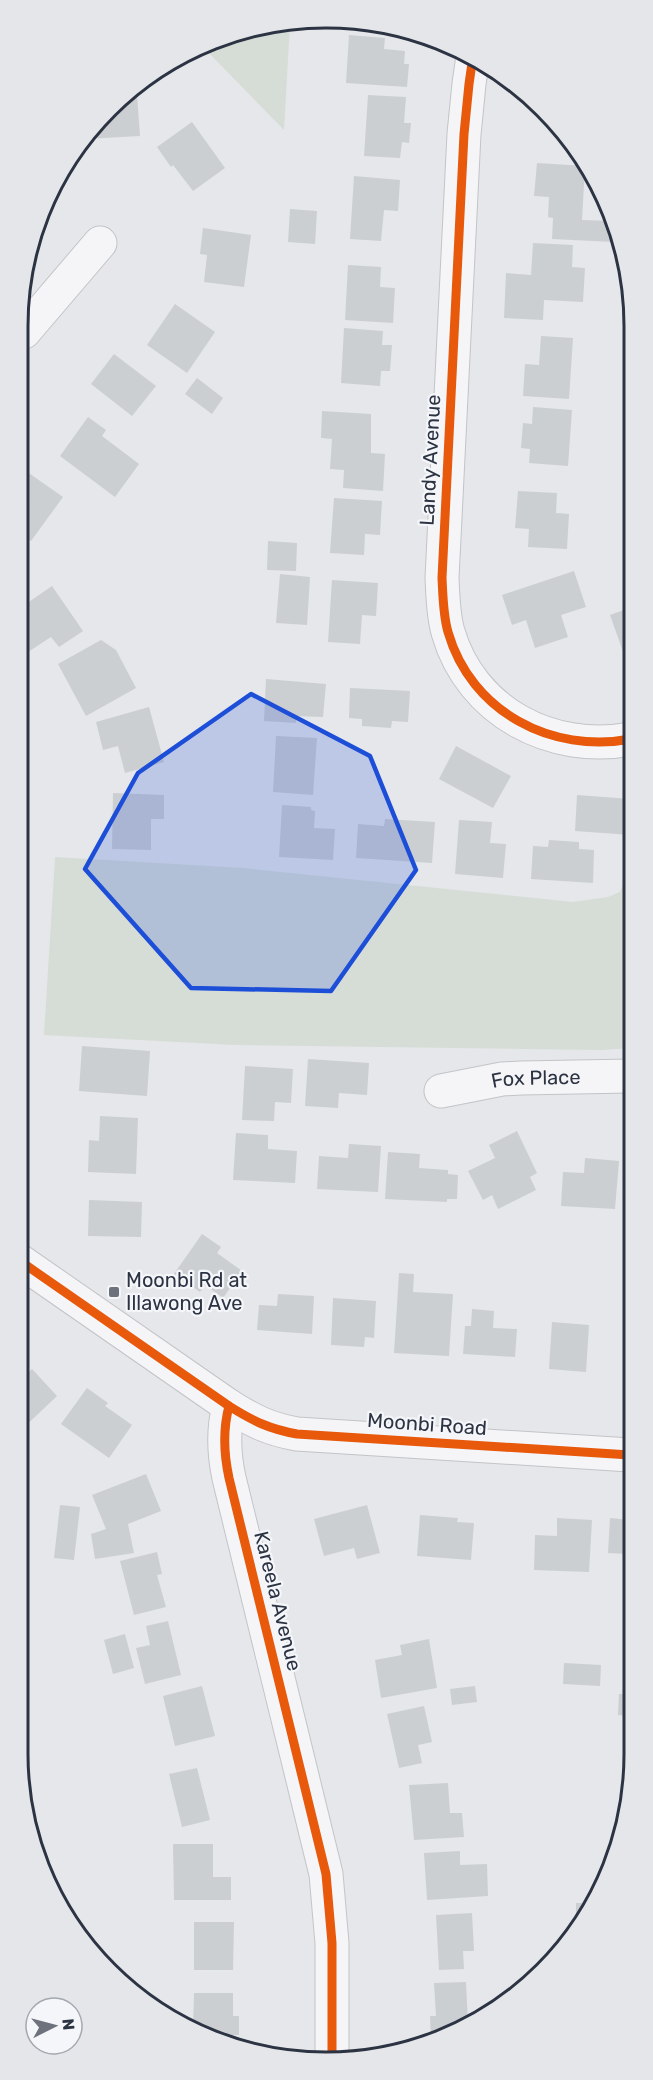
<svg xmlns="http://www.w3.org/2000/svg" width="653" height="2080" font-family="Rubik,sans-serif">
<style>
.green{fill:#d6ddd6}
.building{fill:#cccfd2}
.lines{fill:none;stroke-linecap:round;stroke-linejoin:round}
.minor-casing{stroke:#c2c4c7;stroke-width:35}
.minor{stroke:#f5f5f7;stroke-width:33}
.cycleway-casing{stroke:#f4f6f9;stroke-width:13}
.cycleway{stroke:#e8590c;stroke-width:9}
.marked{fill:#1d4ed8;fill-opacity:0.2;stroke:#1d4ed8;stroke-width:4.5;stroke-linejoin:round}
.poi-dot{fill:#6d727d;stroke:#f4f6f9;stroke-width:2}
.labels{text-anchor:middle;stroke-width:4.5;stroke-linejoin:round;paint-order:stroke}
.street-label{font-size:20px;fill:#2c3343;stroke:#f4f6f9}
.poi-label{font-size:20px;fill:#2c3343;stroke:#f4f6f9;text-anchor:start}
.rim{fill:none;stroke:#2c3343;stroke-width:3}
</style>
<rect width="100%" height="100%" fill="#e5e7ea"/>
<g class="green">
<polygon points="267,24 290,24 284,130 205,49"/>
<polygon points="55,857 243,868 573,902 608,897 620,892 631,864 631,1048 602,1050 235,1045 44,1035"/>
</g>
<g class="building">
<polygon points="349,35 385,38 384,49 405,51 404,64 409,64 407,87 346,83"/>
<polygon points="137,95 140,136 86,139 130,96"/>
<polygon points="368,95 406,97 404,123 411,123 409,143 402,142 400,158 364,156"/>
<polygon points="192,122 225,168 193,191 173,165 171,167 157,147"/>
<polygon points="537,163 585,166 582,220 613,221 615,228 614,242 552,239 553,218 548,217 549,197 534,196"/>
<polygon points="354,176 400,180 398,211 384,210 381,241 350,239"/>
<polygon points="290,209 317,211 315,244 288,242"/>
<polygon points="203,228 251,235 244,287 204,282 207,255 200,254"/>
<polygon points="533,243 573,245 572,267 585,268 583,302 544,300 543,320 504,318 506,273 531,275"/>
<polygon points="348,265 381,267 380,287 395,288 393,323 345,320"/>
<polygon points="175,304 215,332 187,373 147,345"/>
<polygon points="344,328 383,331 382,345 392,345 390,371 381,371 380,386 341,383"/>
<polygon points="541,336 573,338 569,399 523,396 525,364 539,365"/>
<polygon points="114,354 156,386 132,416 91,384"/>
<polygon points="197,378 223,398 212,414 185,394"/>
<polygon points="533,407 572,410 568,466 529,463 530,449 521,448 523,423 532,424"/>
<polygon points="322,411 371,414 371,453 385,454 383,491 343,488 344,470 330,469 332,439 321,438"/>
<polygon points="88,417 106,430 102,436 139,464 115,497 60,456"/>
<polygon points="23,469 63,497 31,541 23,535"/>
<polygon points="518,491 557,493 556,513 569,514 567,549 528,547 529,529 515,528"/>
<polygon points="334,498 382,501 380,535 365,534 364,555 330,553"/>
<polygon points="268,541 297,543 296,571 267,570"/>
<polygon points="574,571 586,607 561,615 568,637 535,648 526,620 512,625 502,595"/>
<polygon points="280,574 310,577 307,625 276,623"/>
<polygon points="332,580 378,583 376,616 362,615 360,644 328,642"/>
<polygon points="52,586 83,631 59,647 51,637 28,652 22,644 23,606"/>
<polygon points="632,607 632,658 626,660 610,615"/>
<polygon points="101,640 116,650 136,688 86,716 58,664"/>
<polygon points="266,679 326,684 323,717 296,716 296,723 264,721"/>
<polygon points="350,688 410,691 408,722 392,721 391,728 362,726 362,719 349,718"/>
<polygon points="149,707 164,762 125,773 118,746 103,750 96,722"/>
<polygon points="276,736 317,738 313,795 273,792"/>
<polygon points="456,746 511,776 493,808 439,779"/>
<polygon points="113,793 164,795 164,819 151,819 151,850 112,849"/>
<polygon points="577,795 631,799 631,835 575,831"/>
<polygon points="282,805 311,807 311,810 315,811 314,828 335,829 333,860 279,857"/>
<polygon points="385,819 435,822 432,863 356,858 358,824 384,826"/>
<polygon points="459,820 492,822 490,843 506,844 503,878 455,874"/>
<polygon points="549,840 579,842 579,849 594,850 593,883 531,879 533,846 548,847"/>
<polygon points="82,1046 150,1051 147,1096 79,1091"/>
<polygon points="308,1059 369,1063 367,1095 339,1093 338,1108 305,1106"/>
<polygon points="245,1066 293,1069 291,1103 275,1102 274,1121 242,1120"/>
<polygon points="100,1116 138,1118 136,1174 88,1172 89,1140 99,1141"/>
<polygon points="517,1131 537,1173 530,1177 536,1190 498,1209 492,1195 483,1200 468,1171 495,1158 489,1145"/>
<polygon points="236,1133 268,1135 268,1149 297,1151 295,1183 233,1180"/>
<polygon points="349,1144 381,1146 378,1192 317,1189 319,1156 348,1158"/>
<polygon points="388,1152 420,1154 419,1168 448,1170 448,1174 458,1175 457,1199 447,1199 447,1202 385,1199"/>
<polygon points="585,1158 619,1161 615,1209 561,1206 563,1172 584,1173"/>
<polygon points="89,1200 142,1202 141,1237 88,1236"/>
<polygon points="202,1234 221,1247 217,1253 242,1271 223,1298 205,1285 200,1292 174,1274"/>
<polygon points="399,1273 414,1274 413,1292 453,1294 449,1356 394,1353"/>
<polygon points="278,1294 314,1296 312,1334 257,1330 259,1305 277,1306"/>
<polygon points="333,1298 376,1301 374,1338 365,1337 364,1347 331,1345"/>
<polygon points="472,1309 494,1311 493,1328 517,1329 515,1357 463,1354 465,1326 471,1326"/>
<polygon points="552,1322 589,1325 586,1372 549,1369"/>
<polygon points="625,1330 630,1331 630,1370 623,1370"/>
<polygon points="32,1369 57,1396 19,1432 20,1373 23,1377"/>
<polygon points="87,1388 108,1403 105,1406 132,1425 109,1458 61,1424"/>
<polygon points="146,1474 161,1511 128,1524 134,1553 95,1559 91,1534 106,1529 92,1495"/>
<polygon points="60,1505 80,1507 74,1560 54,1558"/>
<polygon points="367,1505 380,1553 357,1559 354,1548 324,1556 314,1519"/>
<polygon points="420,1515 458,1518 457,1522 474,1523 471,1560 417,1556"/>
<polygon points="557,1518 592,1520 589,1572 534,1570 535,1535 557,1536"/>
<polygon points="610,1518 630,1520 630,1575 624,1574 626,1554 608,1553"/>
<polygon points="157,1552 162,1574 157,1575 166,1607 134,1615 120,1561"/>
<polygon points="168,1621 181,1675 145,1684 136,1648 150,1645 146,1626"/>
<polygon points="125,1634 134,1668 113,1674 104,1640"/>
<polygon points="429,1639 437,1688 381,1698 375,1660 402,1655 400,1645"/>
<polygon points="564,1663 601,1665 600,1686 563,1684"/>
<polygon points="202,1686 215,1736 175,1746 163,1696"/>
<polygon points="475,1686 477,1702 452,1705 450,1689"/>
<polygon points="619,1694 629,1694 629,1716 618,1715"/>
<polygon points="424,1706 432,1742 418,1745 422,1763 399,1768 387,1714"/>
<polygon points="197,1768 210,1820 182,1827 169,1774"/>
<polygon points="448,1783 450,1813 462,1813 464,1837 414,1840 409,1785"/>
<polygon points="173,1844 213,1844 213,1877 231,1877 231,1900 174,1900"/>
<polygon points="460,1851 460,1865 487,1864 488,1896 427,1900 424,1853"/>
<polygon points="576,1903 592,1903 580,1928 576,1928"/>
<polygon points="472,1913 474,1951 463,1951 464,1969 439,1970 436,1915"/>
<polygon points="194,1922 234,1922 233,1970 194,1970"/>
<polygon points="466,1982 468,2023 431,2039 430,2016 436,2016 434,1983"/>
<polygon points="194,1993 233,1993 233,2016 239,2016 239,2035 206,2035 193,2031"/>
</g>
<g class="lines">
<g class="minor-casing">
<g id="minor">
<path d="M473 56 469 84 464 134 442 578C443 596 443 615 448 632 471 712 552 754 631 739"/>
<polyline points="24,332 100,243"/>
<path id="s1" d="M441 1091 502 1079 521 1078 631 1076"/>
<path d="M20 1261 229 1406C253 1421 269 1429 297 1434L630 1455"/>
<path d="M229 1406C223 1429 224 1455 229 1478L326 1874 332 1943V2056"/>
</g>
</g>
<use href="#minor" class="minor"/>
<g class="cycleway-casing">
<g id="cycleway">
<path d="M473 56 469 84 464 134 442 578C443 596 443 615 448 632 471 712 552 754 631 739"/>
<path d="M20 1261 229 1406C253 1421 269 1429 297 1434L630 1455"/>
<path d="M229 1406C223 1429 224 1455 229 1478L326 1874 332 1943V2056"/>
</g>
</g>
<use href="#cycleway" class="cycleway"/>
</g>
<path class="marked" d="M251 694 370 756 416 870 331 991 191 988 85 869 138 773Z"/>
<rect class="poi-dot" x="108" y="1286" width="12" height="12" rx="3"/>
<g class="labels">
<g class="street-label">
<text transform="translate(430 460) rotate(-87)" y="7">Landy Avenue</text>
<text dy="7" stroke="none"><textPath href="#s1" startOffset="96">Fox Place</textPath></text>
<text transform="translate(427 1424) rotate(4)" y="7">Moonbi Road</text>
<text transform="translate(278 1601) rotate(76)" y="7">Kareela Avenue</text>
</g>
<g class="poi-label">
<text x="126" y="1287">Moonbi Rd at<tspan x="126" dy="23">Illawong Ave</tspan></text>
</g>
</g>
<path d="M0 0H653V2080H0ZM326 28H326A298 298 0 0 1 624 326V1754A298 298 0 0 1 326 2052H326A298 298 0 0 1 28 1754V326A298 298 0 0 1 326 28Z" fill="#e4e6ea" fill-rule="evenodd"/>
<path class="rim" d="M326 28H326A298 298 0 0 1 624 326V1754A298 298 0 0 1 326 2052H326A298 298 0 0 1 28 1754V326A298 298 0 0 1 326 28Z"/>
<g transform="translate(54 2026) rotate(84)"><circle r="28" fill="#f4f6f9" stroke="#a4a8b0" stroke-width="1.5"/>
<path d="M0-4.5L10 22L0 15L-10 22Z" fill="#6d727d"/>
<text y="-9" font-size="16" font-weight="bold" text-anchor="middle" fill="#2c3343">N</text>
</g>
</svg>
